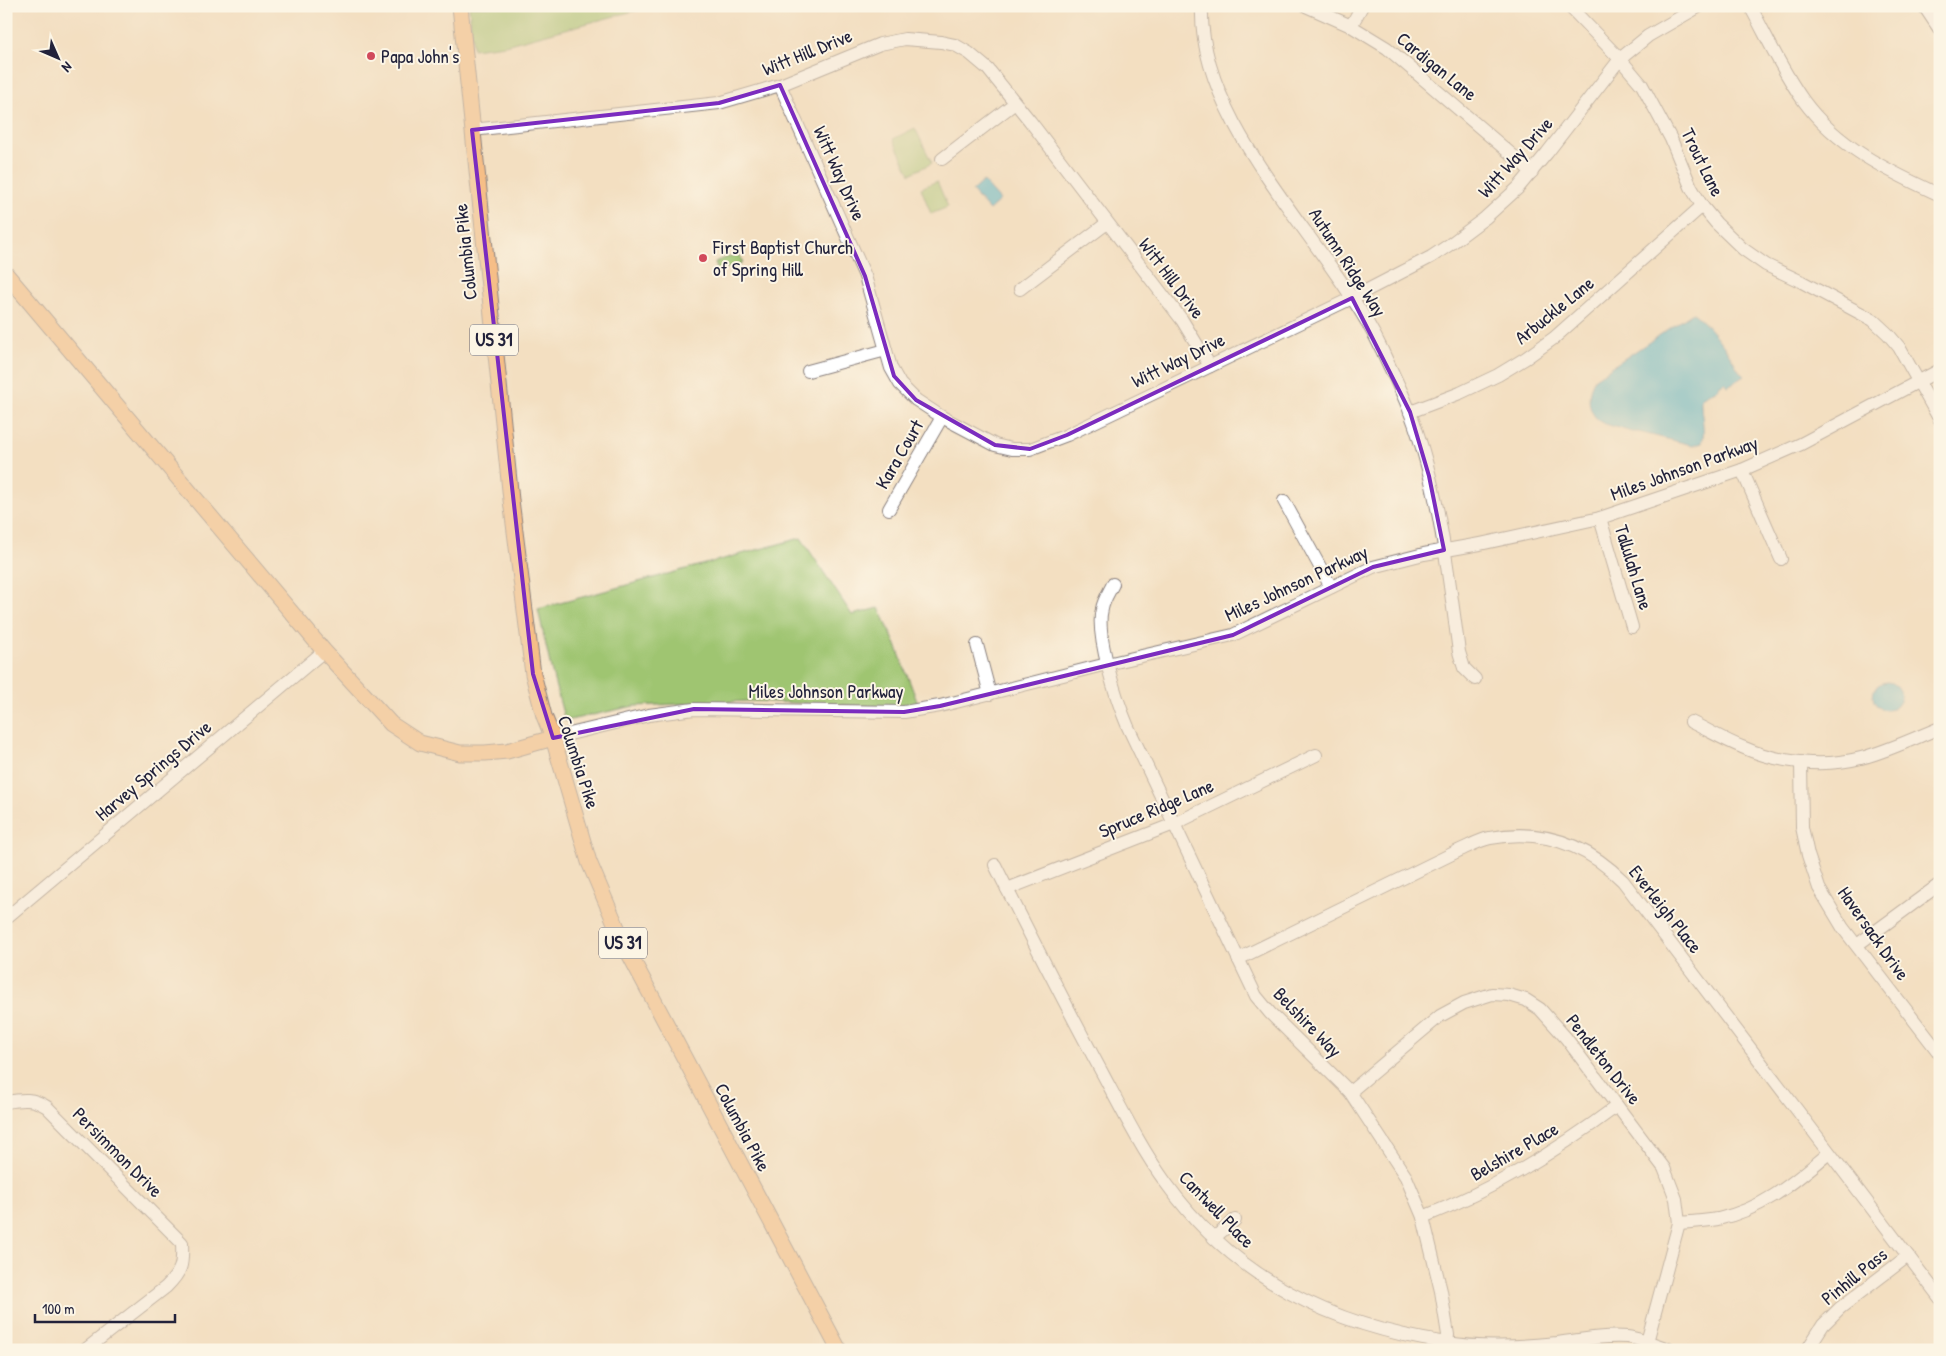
<svg xmlns="http://www.w3.org/2000/svg" width="1946" height="1356" font-family="'Patrick Hand',sans-serif">
<style>
.green{fill:#9fc571;stroke:#607456}
.water{fill:#52b8d0;stroke:#3a6d86}
.lines{fill:none;stroke-linecap:round;stroke-linejoin:round}
.minor-casing{stroke:#8a807e;stroke-width:14}
.major-casing{stroke:#8a807e;stroke-width:17}
.minor{stroke:#fff;stroke-width:12}
.major{stroke:#f6be87;stroke-width:15}
.marked{fill:none;stroke:#7b2cbf;stroke-width:4;stroke-linejoin:round}
.poi-dot{fill:#d1495b;stroke:#fcf5e5;stroke-width:2}
.labels{text-anchor:middle;stroke-width:4;stroke-linejoin:round;paint-order:stroke}
.shield{fill:#fcf5e5;stroke:#63616e;stroke-width:1}
.shield-label{font-size:18px;font-weight:bold;fill:#22223b}
.street-label{font-size:19px;fill:#22223b;stroke:#fcf5e5}
.poi-label{font-size:19px;fill:#22223b;stroke:#fcf5e5;text-anchor:start}
</style>
<rect width="100%" height="100%" fill="#fcf5e5"/>
<filter id="ink" filterUnits="userSpaceOnUse"><feTurbulence type="fractalNoise" baseFrequency=".02" numOctaves="2"/><feDisplacementMap in="SourceGraphic" scale="10" xChannelSelector="R" yChannelSelector="G"/><feConvolveMatrix kernelMatrix="1 2 1 2 8 2 1 2 1" color-interpolation-filters="sRGB"/></filter>
<filter id="wash" filterUnits="userSpaceOnUse"><feTurbulence type="fractalNoise" baseFrequency=".0096" numOctaves="4" result="noise"/><feDisplacementMap in="SourceGraphic" scale="20" xChannelSelector="R" yChannelSelector="G"/><feGaussianBlur stdDeviation="1.12" result="paint"/><feColorMatrix in="noise" values="0 0 0 0 0 0 0 0 0 0 0 0 0 0 0 0 0 1.4 0 .05"/><feComposite in="paint" operator="in"/></filter>
<g filter="url(#wash)">
<rect width="100%" height="100%" fill="#f3dfc1"/>
<g class="green">
<polygon points="469,6 653,6 505,45 473,49"/>
<polygon points="915,128 932,163 910,174 893,139"/>
<polygon points="937,181 948,207 931,214 921,188"/>
<polygon points="739,253 743,263 718,271 715,262"/>
<polygon points="801,538 852,615 879,608 896,645 918,704 891,707 749,701 634,706 565,721 552,673 538,609"/>
</g>
<g class="water">
<polygon points="983,181 1000,200 989,210 972,191"/>
<path d="M1693 313C1702 318 1723 344 1729 354 1735 362 1737 370 1744 376L1728 386 1725 382 1719 386V388L1701 398C1700 413 1706 429 1702 443L1692 446 1688 444 1638 432C1631 433 1626 430 1619 428 1613 426 1605 425 1600 421 1586 412 1587 391 1595 378Z"/>
<circle cx="1887" cy="696" r="14"/>
</g>
</g>
<g filter="url(#ink)">
<g class="lines">
<g class="minor-casing">
<g id="minor">
<path d="M1202 6C1197 127 1332 244 1382 350 1391 370 1402 391 1410 412 1439 488 1448 571 1459 652L1464 668 1475 679"/>
<polyline points="1306,6 1351,26 1387,48 1532,172"/>
<polyline points="1569,6 1620,59 1642,85 1671,139 1691,187 1702,206 1716,223 1743,249 1766,265 1802,282 1873,320 1888,334 1899,347 1940,420"/>
<path d="M1750 6C1767 37 1782 71 1803 100 1837 147 1888 171 1940 195"/>
<polyline points="1924,6 1940,30"/>
<polyline points="1351,26 1362,6"/>
<polyline points="780,85 865,276 891,368 900,384 916,400 942,417 995,445 1012,449 1030,449 1067,435 1352,298 1431,257 1449,245 1485,218 1518,188 1547,153 1620,59 1648,36 1700,6"/>
<polyline points="472,130 719,103 780,85 880,44 905,39 941,42 955,45 969,53 988,69 1030,121 1182,320 1210,366"/>
<polyline points="942,159 1015,103"/>
<polyline points="1020,289 1107,223"/>
<polyline points="808,371 886,350"/>
<polyline points="1410,412 1460,393 1498,375 1526,358 1554,338 1702,206"/>
<polyline points="1742,470 1781,559"/>
<polyline points="1284,501 1331,587"/>
<polyline points="889,509 942,417"/>
<polyline points="1600,518 1632,627"/>
<path d="M1113 584C1109 592 1103 601 1102 609 1095 635 1117 701 1128 727L1256 996 1270 1013 1350 1092 1406 1177 1423 1217 1441 1291 1448 1335 1446 1350"/>
<polyline points="977,645 990,694"/>
<path d="M1691 722C1708 730 1724 740 1742 747 1778 763 1823 768 1861 758 1888 751 1914 738 1940 728"/>
<polyline points="553,738 649,715 694,709 904,712 940,706 1107,664 1233,635 1373,567 1424,554 1480,544 1600,518 1742,470 1801,444 1940,370"/>
<polyline points="1801,762 1802,827 1808,855 1819,888 1843,928 1940,1054"/>
<path d="M995 865C1029 933 1063 1000 1099 1067 1120 1106 1140 1147 1166 1183 1235 1279 1332 1326 1447 1343 1484 1349 1520 1347 1557 1343 1579 1340 1604 1335 1627 1337 1642 1339 1657 1345 1671 1350"/>
<polyline points="1007,889 1174,824 1316,755"/>
<polyline points="6,918 324,651"/>
<polyline points="1857,945 1940,884"/>
<path d="M1238 959 1458 851C1468 847 1479 840 1490 838 1543 828 1586 844 1623 881L1940 1298"/>
<polyline points="1350,1092 1440,1016 1464,1003 1492,994 1509,995 1526,1000 1540,1009 1566,1038 1664,1168 1676,1199 1679,1223 1647,1342"/>
<path d="M6 1102C23 1099 33 1098 47 1107L182 1243C183 1265 182 1271 166 1287L85 1350"/>
<path d="M1423 1217C1496 1188 1554 1153 1617 1106"/>
<path d="M1679 1223C1692 1222 1705 1221 1718 1219 1764 1209 1794 1182 1829 1153"/>
<polyline points="1214,1238 1235,1220"/>
<polyline points="1807,1350 1823,1325 1840,1308 1908,1256"/>
</g>
</g>
<g class="major-casing">
<g id="major">
<polyline points="460,6 511,500 533,674 544,716 553,738 589,862 624,944 839,1350"/>
<polyline points="6,274 324,651 391,724 420,743 460,753 485,753 507,751 553,738"/>
</g>
</g>
<use href="#minor" class="minor"/>
<use href="#major" class="major"/>
</g>
</g>
<path d="M0 0H1946V1356H0ZM780 85 865 276 894 376 916 400 995 445 1030 449 1067 435 1352 298 1410 412 1429 476 1444 550 1373 567 1233 635 940 706 904 712 694 709 553 738 533 674 472 130 719 103Z" fill="#f3dfc1" fill-opacity=".55" fill-rule="evenodd"/>
<path class="marked" d="M780 85 865 276 894 376 916 400 995 445 1030 449 1067 435 1352 298 1410 412 1429 476 1444 550 1373 567 1233 635 940 706 904 712 694 709 553 738 533 674 472 130 719 103Z"/>
<g class="poi-dot">
<circle cx="371" cy="56" r="5"/>
<circle cx="703" cy="258" r="5"/>
</g>
<g class="labels">
<g class="shield">
<rect x="470" y="324.5" width="48" height="31" rx="4"/>
<rect x="599" y="927.5" width="48" height="31" rx="4"/>
</g>
<g class="shield-label">
<text x="494" y="346">US 31</text>
<text x="623" y="949">US 31</text>
</g>
<g class="street-label">
<text transform="translate(807 52) rotate(-22)" y="7">Witt Hill Drive</text>
<text transform="translate(1437 66) rotate(39)" y="7">Cardigan Lane</text>
<text transform="translate(1515 157) rotate(-48)" y="7">Witt Way Drive</text>
<text transform="translate(1703 162) rotate(64)" y="7">Trout Lane</text>
<text transform="translate(840 173) rotate(66)" y="7">Witt Way Drive</text>
<text transform="translate(465 252) rotate(-96)" y="7">Columbia Pike</text>
<text transform="translate(1348 262) rotate(57)" y="7">Autumn Ridge Way</text>
<text transform="translate(1172 278) rotate(53)" y="7">Witt Hill Drive</text>
<text transform="translate(1554 310) rotate(-39)" y="7">Arbuckle Lane</text>
<text transform="translate(1178 360) rotate(-26)" y="7">Witt Way Drive</text>
<text transform="translate(899 454) rotate(-60)" y="7">Kara Court</text>
<text transform="translate(1684 468) rotate(-20)" y="7">Miles Johnson Parkway</text>
<text transform="translate(1634 567) rotate(73)" y="7">Tallulah Lane</text>
<text transform="translate(1296 583) rotate(-25)" y="7">Miles Johnson Parkway</text>
<text x="826" y="698">Miles Johnson Parkway</text>
<text transform="translate(579 762) rotate(72)" y="7">Columbia Pike</text>
<text transform="translate(153 770) rotate(-40)" y="7">Harvey Springs Drive</text>
<text transform="translate(1156 808) rotate(-23)" y="7">Spruce Ridge Lane</text>
<text transform="translate(1666 909) rotate(52)" y="7">Everleigh Place</text>
<text transform="translate(1874 933) rotate(55)" y="7">Haversack Drive</text>
<text transform="translate(1308 1022) rotate(46)" y="7">Belshire Way</text>
<text transform="translate(1604 1059) rotate(52)" y="7">Pendleton Drive</text>
<text transform="translate(743 1127) rotate(62)" y="7">Columbia Pike</text>
<text transform="translate(1514 1151) rotate(-30)" y="7">Belshire Place</text>
<text transform="translate(118 1152) rotate(45)" y="7">Persimmon Drive</text>
<text transform="translate(1217 1209) rotate(46)" y="7">Cantwell Place</text>
<text transform="translate(1854 1276) rotate(-39)" y="7">Pinhill Pass</text>
</g>
<g class="poi-label">
<text x="381" y="63">Papa John's</text>
<text x="713" y="254">First Baptist Church<tspan x="713" dy="22">of Spring Hill</tspan></text>
</g>
</g>
<rect width="1946" height="1356" fill="none" stroke="#fcf5e5" stroke-width="25"/>
<g transform="translate(58 58) rotate(135)" stroke="#fcf5e5" stroke-width="4" paint-order="stroke">
<path d="M0-4L9 19L0 12L-9 19Z" fill="#22223b"/>
<text y="-8" font-size="14" font-weight="bold" text-anchor="middle" fill="#22223b">N</text>
</g>
<path d="M35 1314v8h140v-8" fill="none" stroke="#22223b" stroke-width="2.5"/>
<text x="42" y="1314" font-size="15" fill="#22223b" stroke="#fcf5e5" stroke-width="4" paint-order="stroke">100 m</text>
</svg>
